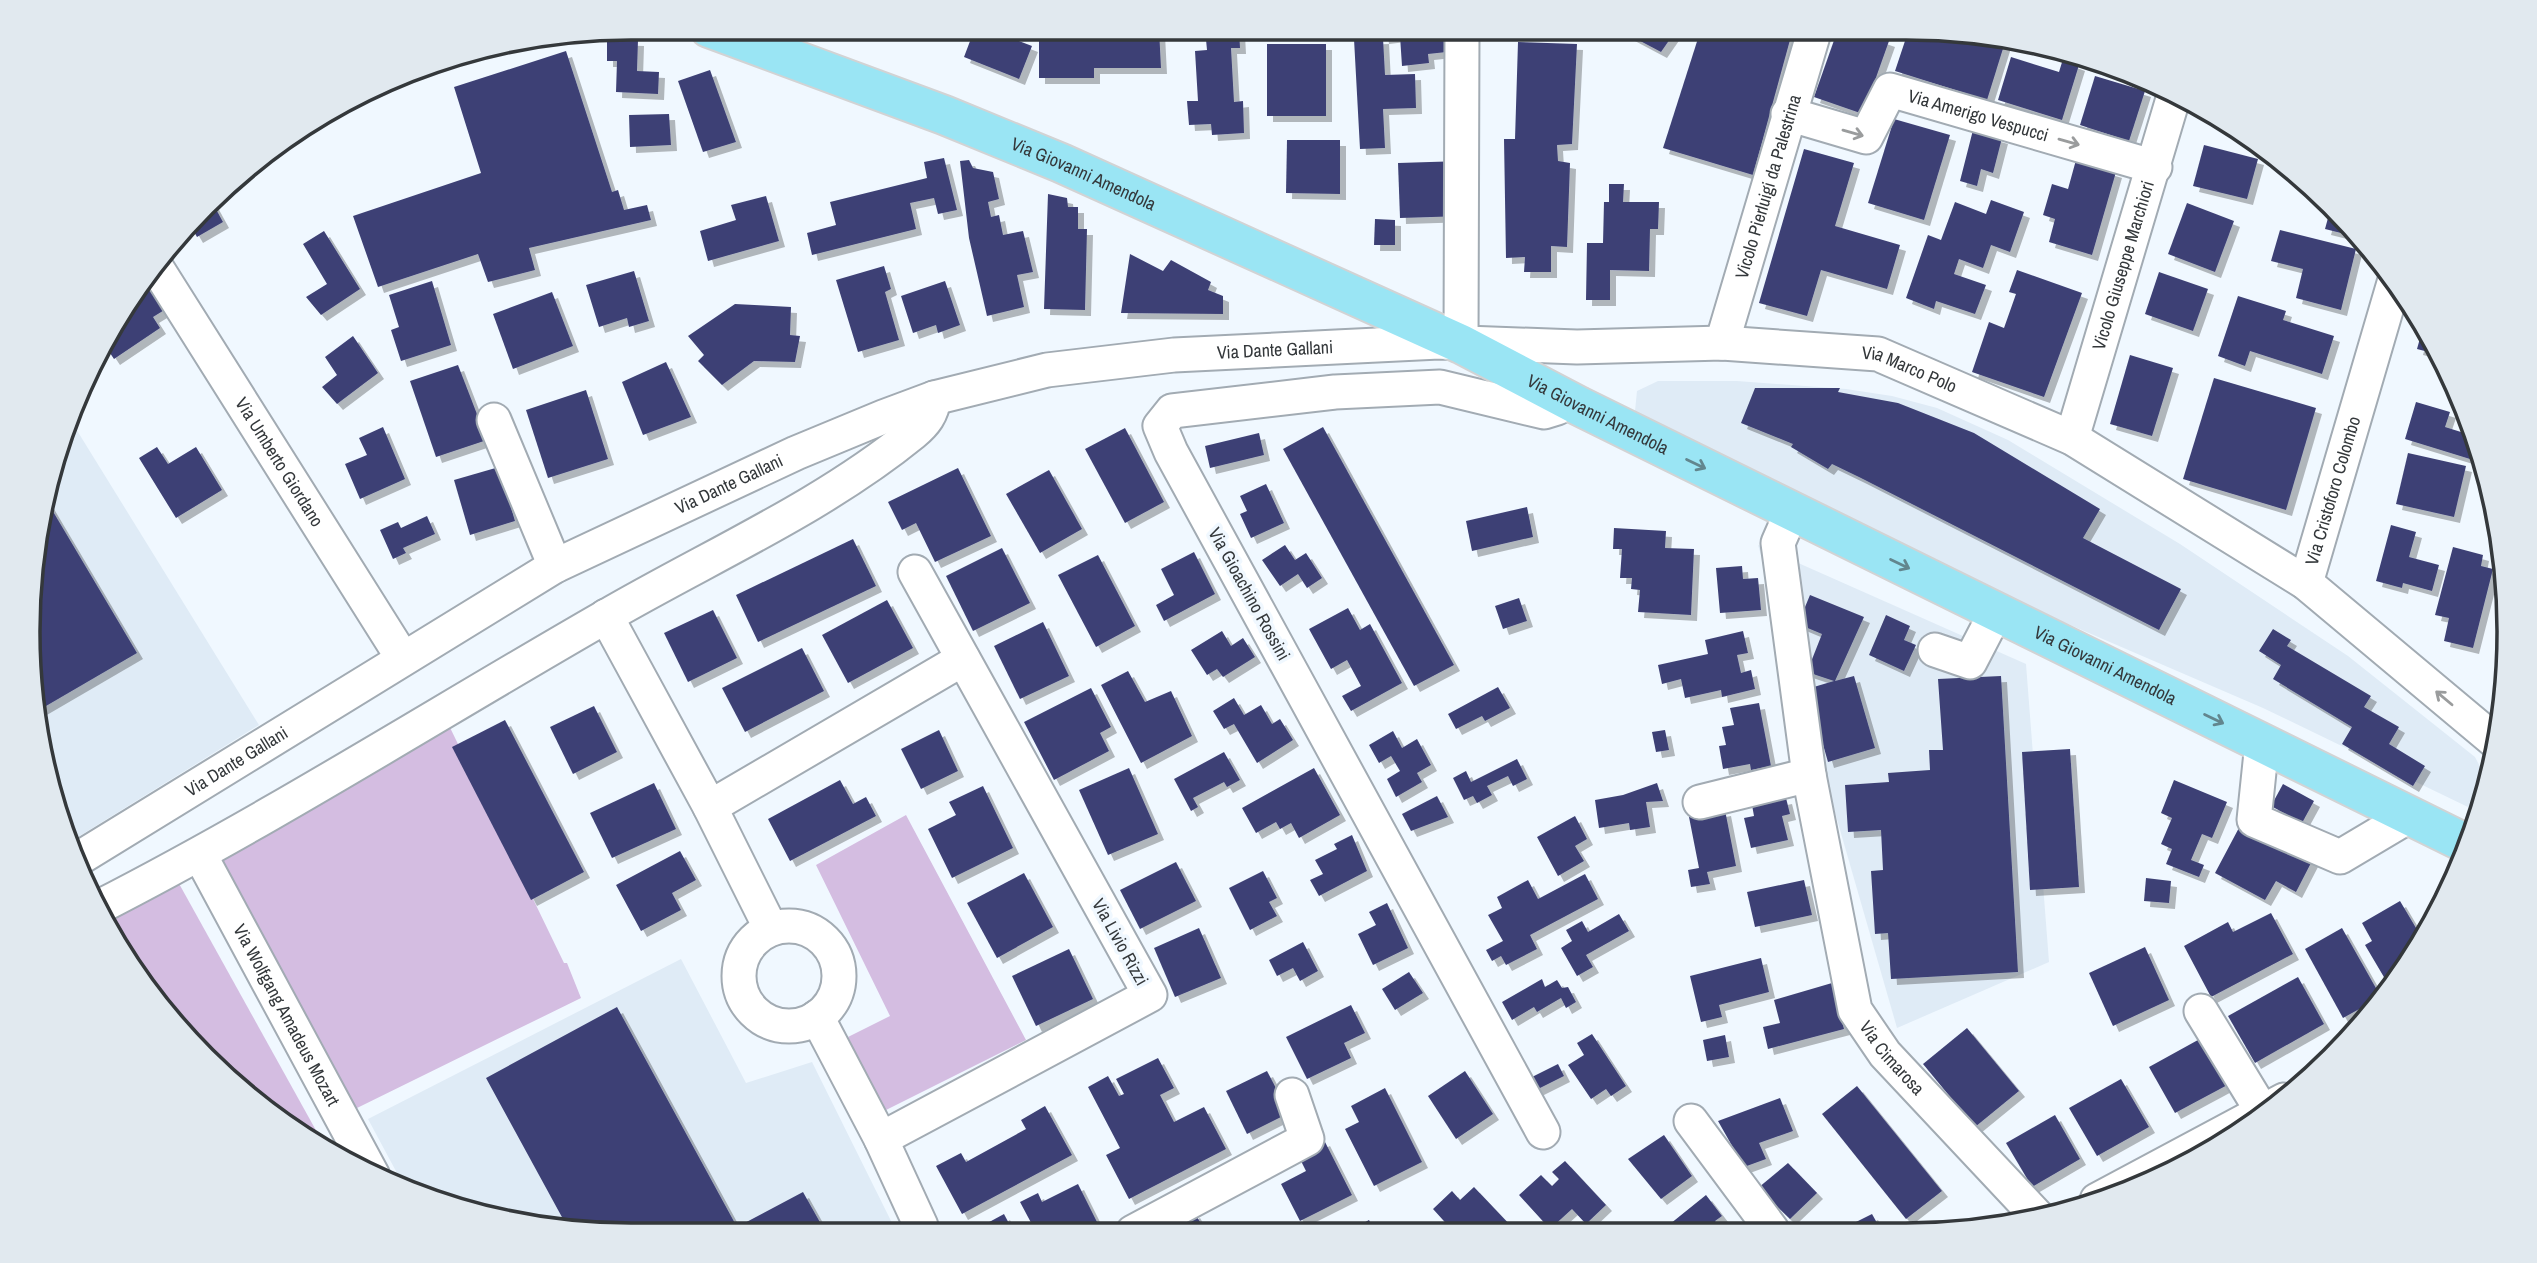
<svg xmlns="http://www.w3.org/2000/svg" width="2537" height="1263" font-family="'Archivo Narrow',sans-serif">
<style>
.built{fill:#dfebf6}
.green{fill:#d4bde1}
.building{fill:#3e4175;filter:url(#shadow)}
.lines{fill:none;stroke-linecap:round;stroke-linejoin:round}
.minor-casing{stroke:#a2abb3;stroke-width:37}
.major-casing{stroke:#d2d3d4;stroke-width:42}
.minor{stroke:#fff;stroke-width:33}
.major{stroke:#9ae5f4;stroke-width:38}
.oneway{stroke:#9a9c9d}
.oneway2{stroke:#62868e}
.labels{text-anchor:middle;stroke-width:7;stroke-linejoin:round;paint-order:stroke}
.street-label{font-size:18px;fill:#34383b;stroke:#f0f8ff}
.rim{fill:none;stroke:#34383b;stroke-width:3.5}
</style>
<defs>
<filter id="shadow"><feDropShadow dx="6" dy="6" stdDeviation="0" flood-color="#0004"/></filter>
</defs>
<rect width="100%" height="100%" fill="#f0f8ff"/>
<g class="built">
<polygon points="1658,381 1737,381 1846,389 1892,396 1937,408 2008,440 2180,544 2348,656 2475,757 2489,784 2482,806 2470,808 2263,708 1826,520 1738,476 1635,411 1637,391"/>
<polygon points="73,424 259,725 73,840 33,710 40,513"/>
<polygon points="1758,545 2026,664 2049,962 1897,1028"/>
<polygon points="681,959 746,1083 812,1062 897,1233 592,1234 476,1215 405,1188 368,1119"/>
</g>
<g class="green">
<polygon points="442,711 564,963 567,963 581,998 355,1109 210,848"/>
<polygon points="906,815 1026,1040 884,1111 848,1037 890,1016 816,865"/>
<polygon points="172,871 323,1143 205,1059 101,913"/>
</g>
<g class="building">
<polygon points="975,28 1005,28 1003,35 1032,46 1019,79 964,57"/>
<polygon points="1039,28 1159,29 1161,68 1094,68 1094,78 1039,78"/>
<polygon points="1205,29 1239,29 1240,48 1231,48 1234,102 1243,101 1244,133 1212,135 1211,124 1189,125 1187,101 1198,101 1195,51 1207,50"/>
<polygon points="1382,29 1453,29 1456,51 1428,54 1429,63 1402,66 1400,36 1383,38"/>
<polygon points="1632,29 1677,29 1661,52 1629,35"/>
<polygon points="1701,29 1793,29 1753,175 1663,148"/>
<polygon points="1838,29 1855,29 1889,41 1863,114 1814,97"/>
<polygon points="1909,29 1945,29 2006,39 1987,100 1895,71"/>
<polygon points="1383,38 1385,75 1415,74 1416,108 1383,109 1385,148 1360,149 1354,39"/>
<polygon points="607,39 638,40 637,71 659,72 658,94 616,92 617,61 607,61"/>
<polygon points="1518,42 1577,44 1572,144 1557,145 1558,161 1570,163 1567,247 1551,246 1551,272 1524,272 1525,257 1506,258 1504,139 1515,139"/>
<rect x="1267" y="44" width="59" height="72"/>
<polygon points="566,51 612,192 618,190 624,210 647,205 651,220 529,248 535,270 488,282 478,254 378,287 353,216 481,173 454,87"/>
<polygon points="2011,57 2059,72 2063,59 2079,65 2062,120 1998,100"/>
<polygon points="710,70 736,142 703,152 678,81"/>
<polygon points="2095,76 2145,91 2129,141 2080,125"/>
<polygon points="669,114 671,145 630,147 629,115"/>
<polygon points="1894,119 1950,135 1924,220 1868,203"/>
<polygon points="1973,130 2002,138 1993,173 1981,169 1977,186 1960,181"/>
<polygon points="1287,140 1340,140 1340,194 1286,193"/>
<polygon points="2204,145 2258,159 2247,199 2193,186"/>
<polygon points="1804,149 1854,163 1835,226 1900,245 1887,289 1821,270 1807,316 1759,303"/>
<polygon points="944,158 957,210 938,214 934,198 910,203 916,229 812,255 807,233 836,225 830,202 927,178 924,162"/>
<polygon points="969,160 973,168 993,172 999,199 988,202 991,217 999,215 1003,235 1023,231 1033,272 1017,275 1024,307 987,316 969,238 960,161"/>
<polygon points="2076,160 2116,172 2092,255 2049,242 2055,219 2043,215 2052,184 2068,189"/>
<polygon points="1462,161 1464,216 1400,218 1398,163"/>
<polygon points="1609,184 1624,184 1623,202 1659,202 1658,229 1650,229 1649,271 1610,270 1610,300 1586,300 1587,243 1603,243 1604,202 1609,202"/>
<polygon points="1048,194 1067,198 1068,207 1078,207 1078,229 1087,229 1085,310 1044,309"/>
<polygon points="766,196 779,241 708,261 700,231 736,220 731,205"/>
<polygon points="1991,200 2024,212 2010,252 1991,245 1983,268 1959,259 1954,274 1986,285 1975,314 1936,301 1934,309 1906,298 1928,235 1941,240 1955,202 1986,214"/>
<polygon points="212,202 223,222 197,237 189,223"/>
<polygon points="2187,203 2234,221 2215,272 2168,254"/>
<polygon points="2331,207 2355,230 2353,236 2325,229"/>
<polygon points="1375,219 1395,220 1395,245 1374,245"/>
<polygon points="2280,230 2356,249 2341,310 2296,298 2303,269 2271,261"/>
<polygon points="324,231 360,289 321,315 306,297 327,284 303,244"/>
<polygon points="1130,254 1163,271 1171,260 1211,282 1208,290 1223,296 1223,314 1121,313"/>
<polygon points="884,266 891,289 885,292 899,340 858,352 836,280"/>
<polygon points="2017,270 2082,293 2044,397 1972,372 1989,322 2004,328 2016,294 2009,292"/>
<polygon points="634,271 649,321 629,327 627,318 599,327 586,285"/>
<polygon points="2159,272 2208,289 2193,331 2145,314"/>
<polygon points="432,281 451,345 401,361 391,330 399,327 389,295"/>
<polygon points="945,281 960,325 938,333 936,325 913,333 901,296"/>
<polygon points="151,286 166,309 153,317 160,328 114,359 104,344 109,329 130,300"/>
<polygon points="552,292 573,346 513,369 493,314"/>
<polygon points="2238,296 2286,311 2283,320 2334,336 2322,374 2250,351 2245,366 2218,356"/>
<polygon points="735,304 791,307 790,335 800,336 795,362 754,361 722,385 698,361 704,355 688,336"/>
<polygon points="2424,324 2428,329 2440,355 2417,349"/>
<polygon points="353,336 378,373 337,404 322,387 337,375 325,357"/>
<polygon points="2130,355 2173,368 2152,436 2110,424"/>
<polygon points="666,362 691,417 643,435 622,382"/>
<polygon points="458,365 487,440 436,457 410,381"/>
<polygon points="2214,378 2316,408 2286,510 2183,479"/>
<polygon points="1755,388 1840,388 1838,392 1898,403 1974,433 2100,509 2083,538 2181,589 2159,630 1861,478 1832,464 1828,469 1791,447 1793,444 1741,423"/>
<polygon points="586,390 608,459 548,478 526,410"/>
<polygon points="2416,402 2450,412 2445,427 2477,437 2483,463 2405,439"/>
<polygon points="383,427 405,479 360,499 345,464 367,455 359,438"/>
<polygon points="1323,427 1454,665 1414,686 1283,449"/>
<polygon points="1125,428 1164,502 1125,523 1085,449"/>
<polygon points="1259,433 1264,455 1210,468 1205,446"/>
<polygon points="157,447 168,464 196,447 222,490 176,518 139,458"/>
<polygon points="2408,453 2466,466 2454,517 2396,504"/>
<polygon points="499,467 515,521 470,535 454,480"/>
<polygon points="958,468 991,536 935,562 916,523 902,530 888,502"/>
<polygon points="1049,470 1082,529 1040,553 1006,494"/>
<polygon points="1266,484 1284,523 1251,538 1240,514 1247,511 1240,496"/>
<polygon points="45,498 137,653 34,713 40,513"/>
<polygon points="1527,507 1533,537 1472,551 1466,521"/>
<polygon points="427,516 435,534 403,548 406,553 393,559 380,530 398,522 401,528"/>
<polygon points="2391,525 2416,532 2409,557 2439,565 2432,591 2403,583 2402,588 2376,581"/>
<polygon points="1614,528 1666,531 1665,548 1694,549 1691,615 1638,612 1640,590 1631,589 1632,578 1620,578 1622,549 1613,549"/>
<polygon points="853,539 876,586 758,642 736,595"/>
<polygon points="1285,545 1295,560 1306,553 1322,578 1307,588 1298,574 1280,586 1262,560"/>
<polygon points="2453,547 2483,555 2481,566 2493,569 2473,648 2444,641 2449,618 2435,615"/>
<polygon points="1002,548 1030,603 973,631 946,576"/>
<polygon points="1194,552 1215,594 1164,621 1156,605 1174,595 1161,569"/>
<polygon points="1098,555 1135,626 1096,647 1058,575"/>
<polygon points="1742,566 1743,579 1758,578 1761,610 1720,613 1716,568"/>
<polygon points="1810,595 1864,617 1835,681 1854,676 1875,748 1828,762 1807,689 1834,681 1807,672 1822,634 1798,624"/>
<polygon points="1519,598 1527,621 1503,629 1495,606"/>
<polygon points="887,600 913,648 848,683 822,635"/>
<polygon points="1348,608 1360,630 1370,624 1402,683 1351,711 1342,696 1361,686 1347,660 1331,669 1309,629"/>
<polygon points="713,610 737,658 688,682 664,633"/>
<polygon points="1886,615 1910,626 1904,640 1916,645 1904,671 1869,655"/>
<polygon points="1043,622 1069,676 1020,699 994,646"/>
<polygon points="2273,629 2291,640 2287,646 2371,696 2364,707 2399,727 2389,744 2425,766 2413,786 2342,744 2352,727 2273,679 2281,665 2259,651"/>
<polygon points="1222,631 1231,646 1243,638 1255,657 1223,677 1217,669 1207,675 1191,650"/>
<polygon points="1743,631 1748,653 1737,655 1741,673 1751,670 1755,689 1722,697 1721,690 1685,698 1681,679 1662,684 1658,665 1708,654 1705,640"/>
<polygon points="802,648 824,691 745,732 722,688"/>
<polygon points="2507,658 2508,671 2503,698 2495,695"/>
<polygon points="1128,671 1145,702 1171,691 1192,736 1141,763 1101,685"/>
<polygon points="2001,676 2018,972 1891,979 1888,933 1875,934 1871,871 1883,870 1881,830 1848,832 1845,785 1889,782 1888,773 1930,770 1929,750 1943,750 1938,679"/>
<polygon points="1498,687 1510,708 1485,721 1482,716 1456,729 1448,714"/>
<polygon points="1091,688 1111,727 1100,733 1109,751 1054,780 1024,722"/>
<polygon points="1234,698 1244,715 1261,705 1272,724 1280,719 1293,740 1257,763 1234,724 1224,729 1213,711"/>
<polygon points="1759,703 1771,766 1751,770 1750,764 1723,769 1719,746 1726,745 1722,727 1734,725 1730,708"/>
<polygon points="594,706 617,752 573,774 550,727"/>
<polygon points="505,720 584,872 531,900 452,747"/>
<polygon points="939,730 958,771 921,789 901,749"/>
<polygon points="1665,730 1669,750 1656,752 1652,732"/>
<polygon points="1393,731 1402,748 1417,739 1431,765 1417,773 1422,782 1396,797 1387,779 1400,771 1391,756 1379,763 1369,745"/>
<polygon points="2070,749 2079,887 2030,890 2022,752"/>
<polygon points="1224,752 1240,780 1227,787 1224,782 1193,798 1198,807 1191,811 1174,779"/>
<polygon points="1517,759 1527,779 1513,786 1508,776 1487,786 1492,795 1477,803 1473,796 1464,800 1453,778 1466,771 1471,782"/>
<polygon points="1129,768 1158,834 1108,855 1079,790"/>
<polygon points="1314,768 1340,815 1299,838 1291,823 1280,829 1276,822 1256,833 1242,808"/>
<polygon points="840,780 853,804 866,797 876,816 790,861 768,819"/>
<polygon points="2174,780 2227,802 2212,838 2202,834 2191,860 2204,865 2199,877 2166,864 2172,849 2161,844 2172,818 2161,813"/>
<polygon points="654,783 676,829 612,858 590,813"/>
<polygon points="1657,783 1663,801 1646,802 1650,827 1630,830 1629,823 1599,828 1595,800 1623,795"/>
<polygon points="2283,784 2314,801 2302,823 2271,806"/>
<polygon points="983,786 1013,848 952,878 928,829 956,815 949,802"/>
<polygon points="1437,796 1448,817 1411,831 1402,814"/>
<polygon points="1786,798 1790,814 1782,816 1788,840 1751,848 1744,818 1754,816 1752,805"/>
<polygon points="1725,810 1736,866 1707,872 1710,884 1691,887 1688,870 1699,868 1689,817"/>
<polygon points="1575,816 1587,839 1575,846 1584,861 1558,876 1537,837"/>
<polygon points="2241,824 2312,861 2296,892 2276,881 2265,900 2215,873"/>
<polygon points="1352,835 1367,871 1319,896 1310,880 1323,874 1315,860 1337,849 1334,844"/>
<polygon points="680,851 696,880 672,893 681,910 641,931 616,885"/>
<polygon points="1176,862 1196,901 1140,929 1120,890"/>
<polygon points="1263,871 1277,898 1269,902 1277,916 1250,930 1229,888"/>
<polygon points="1024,873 1053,927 997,958 967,903"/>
<polygon points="1585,874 1598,899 1530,935 1537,949 1506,965 1501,956 1492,961 1486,950 1503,941 1488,915 1502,908 1497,897 1528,880 1538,899"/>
<polygon points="2146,878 2171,881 2169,903 2144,901"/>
<polygon points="1804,880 1812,915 1755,927 1747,892"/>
<polygon points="2400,901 2422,938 2391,989 2365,945 2372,941 2362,923"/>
<polygon points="1387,903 1408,948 1373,965 1358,934 1376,925 1369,912"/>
<polygon points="2441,908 2434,919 2429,927 2424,916"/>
<polygon points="2271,913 2293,954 2211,997 2184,946 2228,922 2233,932"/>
<polygon points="1619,914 1629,931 1586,955 1593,967 1577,976 1561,948 1572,941 1566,930 1582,921 1588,932"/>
<polygon points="1199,928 1221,978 1175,997 1154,948"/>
<polygon points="2342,928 2381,997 2343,1018 2305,949"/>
<polygon points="1303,942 1318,971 1300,981 1293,968 1277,976 1269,960"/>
<polygon points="2145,947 2169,1000 2113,1026 2089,973"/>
<polygon points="1069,949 1093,999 1036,1026 1012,976"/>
<polygon points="1761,958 1769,992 1719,1005 1722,1017 1701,1022 1690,976"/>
<polygon points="1409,972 1423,993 1395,1010 1382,989"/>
<polygon points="2298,977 2324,1024 2255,1063 2228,1016"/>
<polygon points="1542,979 1545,987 1557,980 1562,988 1568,987 1576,1002 1566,1008 1561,998 1537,1012 1534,1007 1512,1020 1502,1002"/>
<polygon points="1832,983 1844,1029 1768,1049 1763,1027 1780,1023 1774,1000"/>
<polygon points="1351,1005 1365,1033 1344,1043 1351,1058 1307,1079 1286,1037"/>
<polygon points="617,1007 737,1227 803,1192 826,1233 592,1234 569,1230 486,1078"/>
<polygon points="1967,1028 2019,1091 1975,1127 1923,1064"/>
<polygon points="1592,1034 1626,1086 1611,1096 1606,1089 1591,1099 1568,1065 1584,1055 1577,1043"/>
<polygon points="1725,1035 1729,1057 1707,1061 1703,1040"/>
<polygon points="2207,1035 2233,1082 2175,1113 2149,1067"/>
<polygon points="1158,1058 1174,1088 1160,1095 1174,1122 1204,1107 1226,1149 1129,1199 1106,1155 1120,1148 1088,1087 1108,1076 1119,1096 1124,1094 1116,1079"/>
<polygon points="1558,1064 1564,1076 1536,1090 1530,1078"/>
<polygon points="1267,1071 1289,1113 1247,1134 1226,1091"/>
<polygon points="1465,1071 1493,1114 1456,1139 1428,1096"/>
<polygon points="2121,1079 2149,1127 2097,1156 2069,1108"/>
<polygon points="1857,1086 1942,1191 1906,1219 1822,1114"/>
<polygon points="1385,1088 1422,1162 1374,1186 1345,1129 1359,1122 1351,1106"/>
<polygon points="1780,1098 1793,1131 1759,1143 1766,1159 1744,1167 1718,1121"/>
<polygon points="1045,1106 1072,1155 962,1214 936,1166 961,1153 966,1162 1026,1129 1021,1120"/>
<polygon points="2055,1115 2080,1159 2032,1187 2006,1143"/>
<polygon points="1664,1135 1692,1176 1661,1199 1628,1159"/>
<polygon points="1324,1140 1352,1195 1300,1221 1281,1184 1306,1171 1297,1153"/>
<polygon points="1565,1161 1606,1205 1586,1224 1572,1209 1550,1229 1519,1195 1541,1175 1552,1186 1559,1179 1552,1172"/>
<polygon points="1788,1163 1817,1193 1790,1219 1758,1188"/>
<polygon points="1078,1184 1099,1226 1086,1232 1036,1232 1020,1202 1038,1193 1042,1202"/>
<polygon points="1474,1187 1511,1226 1505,1231 1453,1231 1433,1209 1452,1191 1460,1200"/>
<polygon points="1706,1195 1722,1216 1715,1221 1722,1231 1675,1231 1670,1224"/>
<polygon points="1194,1212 1206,1232 1164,1232"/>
<polygon points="1004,1214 1014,1233 969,1233"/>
<polygon points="1872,1214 1881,1230 1840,1230"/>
<polygon points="1369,1220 1375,1232 1347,1232"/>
</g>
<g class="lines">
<g class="minor-casing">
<g id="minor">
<path id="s1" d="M1788 114 1866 137 1890 90 2155 167"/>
<path id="s2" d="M155 265 402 657"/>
<path id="s3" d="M1722 343 1815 29"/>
<polyline points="1461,344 1462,29"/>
<polyline points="494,420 555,566"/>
<path id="s4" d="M2072 438 2175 92"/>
<path id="s5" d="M1792 511 1778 543 1809 775 1855 1010 1885 1054 2037 1216"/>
<path id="s6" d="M2306 583 2394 283"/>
<polyline points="606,616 710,807 771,929"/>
<polyline points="1935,650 1970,662 1996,612"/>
<polyline points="2262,743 2254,820 2340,857 2409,816"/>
<polyline points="1700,802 1809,775"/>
<polyline points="710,807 963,659"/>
<path id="s7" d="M200 855 373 1176"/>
<path id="s8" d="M78 859 555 566 796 453 883 417 934 398 1047 370 1174 355 1336 347 1439 342 1577 347 1722 343 1878 354 2072 438 2306 583 2496 742"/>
<path d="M97 908C271 819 436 714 605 617 708 557 821 508 913 433 925 423 932 414 934 398"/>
<circle cx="789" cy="976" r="50"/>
<polyline points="2201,1011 2262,1111"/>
<polyline points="817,1017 881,1139 921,1226"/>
<polyline points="1691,1121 1772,1230"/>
<polyline points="1543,1132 1171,452 1160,426 1172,411 1335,392 1440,387 1544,412 1557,408 1563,398"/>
<polyline points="881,1139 1150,995 915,572"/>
<polyline points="2097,1200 2284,1100"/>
<polyline points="1133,1232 1307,1139 1292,1095"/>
</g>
</g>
<g class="major-casing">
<g id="major">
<path id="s9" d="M709 28 944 115 1061 163 1461 344 1579 406 2467 844"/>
</g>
</g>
<use href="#minor" class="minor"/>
<use href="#major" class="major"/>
</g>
<defs><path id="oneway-shaft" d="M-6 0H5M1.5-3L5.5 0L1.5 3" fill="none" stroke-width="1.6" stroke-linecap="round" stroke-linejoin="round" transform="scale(1.75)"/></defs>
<g class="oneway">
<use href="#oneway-shaft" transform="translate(1853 133) rotate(16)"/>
<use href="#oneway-shaft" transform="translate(2069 142) rotate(16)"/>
<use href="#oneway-shaft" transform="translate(2444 698) rotate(-140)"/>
</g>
<g class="oneway2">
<use href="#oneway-shaft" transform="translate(1696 464) rotate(26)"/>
<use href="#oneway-shaft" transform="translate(1900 564) rotate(26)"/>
<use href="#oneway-shaft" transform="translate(2214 719) rotate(26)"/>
</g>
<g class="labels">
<g class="street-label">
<text dy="6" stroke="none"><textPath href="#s1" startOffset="226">Via Amerigo Vespucci</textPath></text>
<text dy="6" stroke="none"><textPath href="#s9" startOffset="402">Via Giovanni Amendola</textPath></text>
<text dy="6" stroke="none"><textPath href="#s3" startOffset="163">Vicolo Pierluigi da Palestrina</textPath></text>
<text dy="6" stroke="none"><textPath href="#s4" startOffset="180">Vicolo Giuseppe Marchiori</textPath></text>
<text dy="6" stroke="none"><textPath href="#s8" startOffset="1320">Via Dante Gallani</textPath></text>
<text dy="6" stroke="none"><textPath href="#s8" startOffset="1958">Via Marco Polo</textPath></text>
<text dy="6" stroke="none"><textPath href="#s9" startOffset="970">Via Giovanni Amendola</textPath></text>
<text dy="6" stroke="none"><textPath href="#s2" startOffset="233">Via Umberto Giordano</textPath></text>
<text dy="6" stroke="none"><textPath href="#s8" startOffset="752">Via Dante Gallani</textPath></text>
<text dy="6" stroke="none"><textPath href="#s6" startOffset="96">Via Cristoforo Colombo</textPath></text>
<text transform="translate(1249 594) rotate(61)" y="6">Via Gioachino Rossini</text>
<text dy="6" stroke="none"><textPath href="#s9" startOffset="1536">Via Giovanni Amendola</textPath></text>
<text dy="6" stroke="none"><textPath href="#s8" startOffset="186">Via Dante Gallani</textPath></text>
<text transform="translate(1120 942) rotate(61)" y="6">Via Livio Rizzi</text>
<text dy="6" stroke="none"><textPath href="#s7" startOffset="182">Via Wolfgang Amadeus Mozart</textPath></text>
<text dy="6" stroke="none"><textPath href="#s5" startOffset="569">Via Cimarosa</textPath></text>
</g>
</g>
<path d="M0 0H2537V1263H0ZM631 40H1906A591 591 0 0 1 2497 631V632A591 591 0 0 1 1906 1223H631A591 591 0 0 1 40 632V631A591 591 0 0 1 631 40Z" fill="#e1e9ef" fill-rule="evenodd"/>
<path class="rim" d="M631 40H1906A591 591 0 0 1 2497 631V632A591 591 0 0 1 1906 1223H631A591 591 0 0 1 40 632V631A591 591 0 0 1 631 40Z"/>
</svg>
